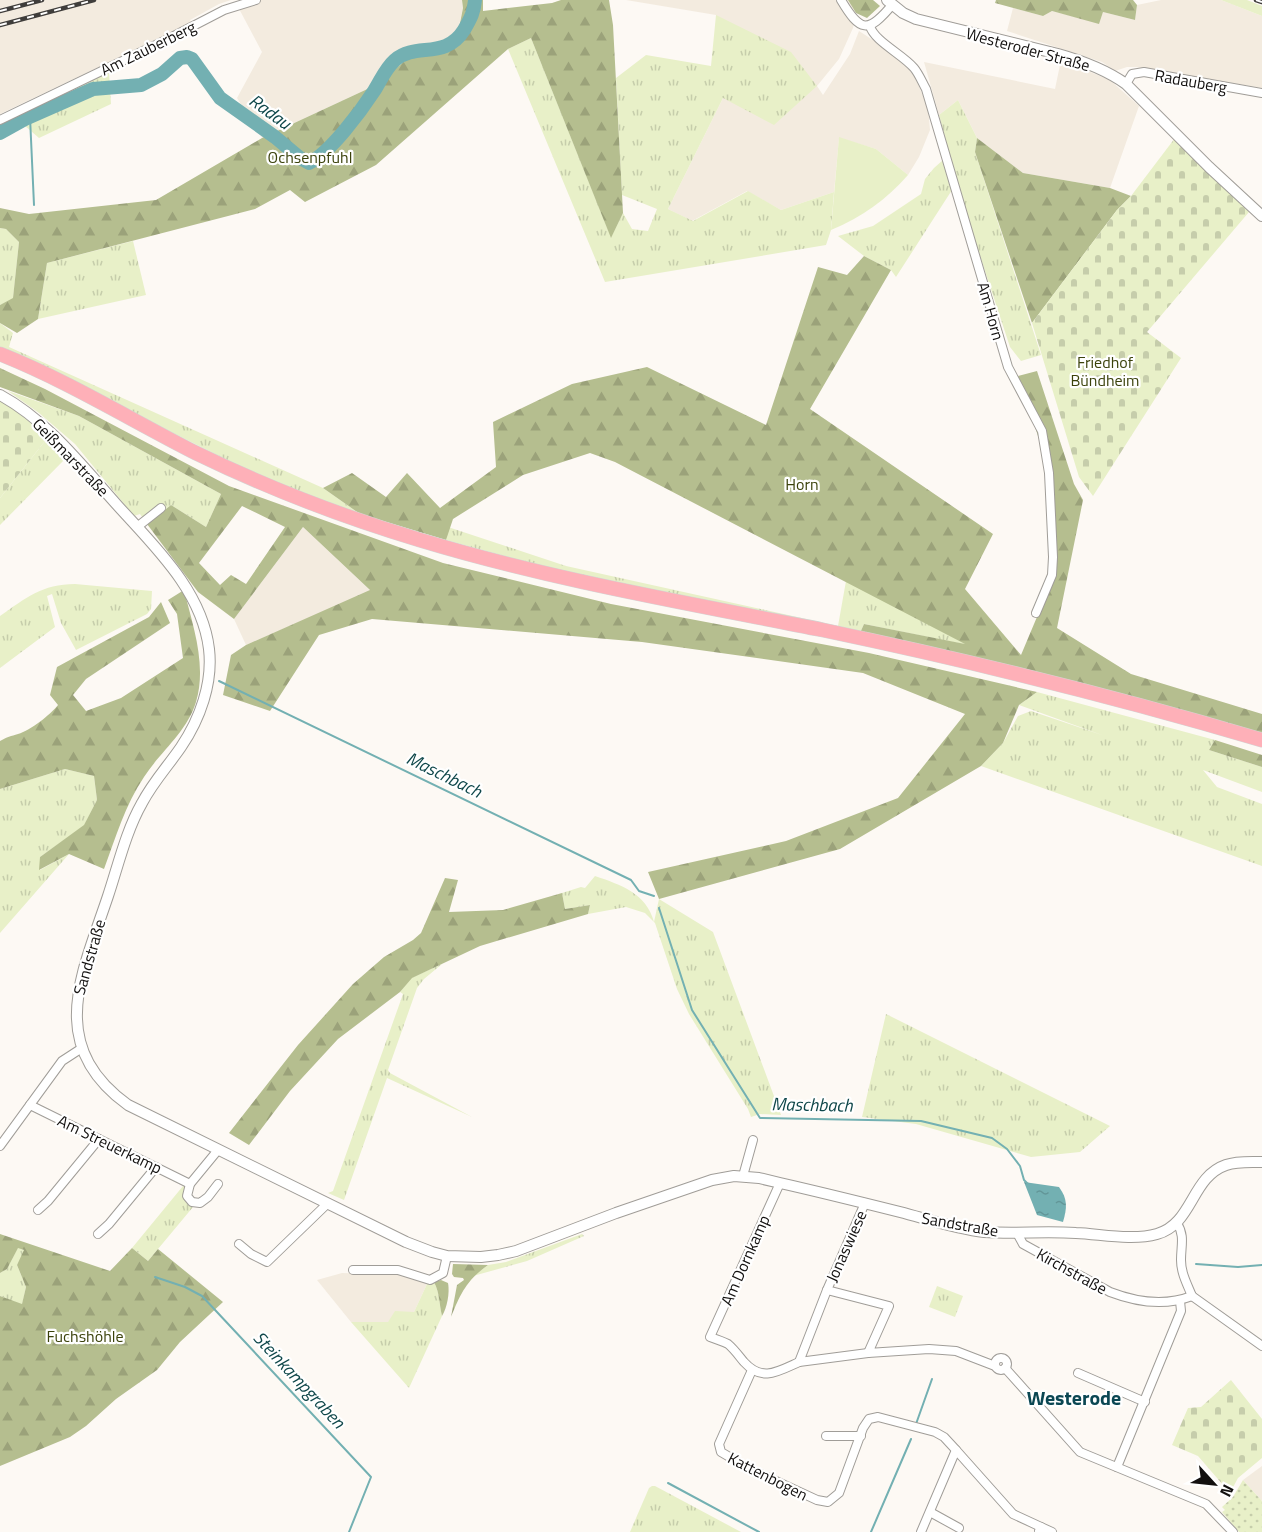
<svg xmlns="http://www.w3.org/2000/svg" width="1262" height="1532" font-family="'Titillium Web',sans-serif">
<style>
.built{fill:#f3ebdf}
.grass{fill:url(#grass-tufts)}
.forest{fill:url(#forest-firs);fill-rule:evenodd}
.cemetery{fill:url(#cemetery-stones)}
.park{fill:url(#park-dots)}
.garden{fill:#e8f0c8}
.water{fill:url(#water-ripples)}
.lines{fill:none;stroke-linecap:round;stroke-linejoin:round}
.stream{stroke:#73b0b2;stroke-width:2}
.river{stroke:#73b0b2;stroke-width:14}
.minor-casing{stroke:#a09d98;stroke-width:10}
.tertiary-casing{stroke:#a09d98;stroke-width:12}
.trunk-casing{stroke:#d4d4d4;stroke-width:15}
.minor{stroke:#fff;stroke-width:8}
.tertiary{stroke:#fff;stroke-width:10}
.trunk{stroke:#feb0b8;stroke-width:14}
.rail-casing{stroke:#3f3d3b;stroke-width:4.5}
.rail{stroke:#fff;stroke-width:2;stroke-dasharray:7;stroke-linecap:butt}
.labels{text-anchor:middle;stroke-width:4.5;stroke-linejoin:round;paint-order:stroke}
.street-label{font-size:16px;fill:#12100f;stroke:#fff}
.park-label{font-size:16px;fill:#3b420b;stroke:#fff}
.water-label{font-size:18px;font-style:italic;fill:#0f474a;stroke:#fff}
.quarter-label{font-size:20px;font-weight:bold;fill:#0b4753;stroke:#fff}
</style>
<defs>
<pattern id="grass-tufts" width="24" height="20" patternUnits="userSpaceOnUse" patternTransform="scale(1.5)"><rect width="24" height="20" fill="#e8f0c8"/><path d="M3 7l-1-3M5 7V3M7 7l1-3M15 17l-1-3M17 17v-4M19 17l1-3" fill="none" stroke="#c6cdab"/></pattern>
<pattern id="forest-firs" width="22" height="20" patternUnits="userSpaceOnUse" patternTransform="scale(1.5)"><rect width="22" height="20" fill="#b5be8f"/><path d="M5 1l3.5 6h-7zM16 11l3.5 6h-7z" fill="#9ba27a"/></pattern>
<pattern id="cemetery-stones" width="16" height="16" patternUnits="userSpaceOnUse" patternTransform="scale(1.5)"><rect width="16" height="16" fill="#e8f0c8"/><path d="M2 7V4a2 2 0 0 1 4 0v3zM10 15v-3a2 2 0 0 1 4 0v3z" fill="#c6cdab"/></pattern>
<pattern id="park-dots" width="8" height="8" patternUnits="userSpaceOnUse" patternTransform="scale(1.5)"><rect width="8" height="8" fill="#e8f0c8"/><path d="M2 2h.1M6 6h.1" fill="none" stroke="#c6cdab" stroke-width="1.8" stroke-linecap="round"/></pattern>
<pattern id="water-ripples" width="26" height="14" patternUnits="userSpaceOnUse" patternTransform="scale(1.5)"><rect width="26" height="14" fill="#73b0b2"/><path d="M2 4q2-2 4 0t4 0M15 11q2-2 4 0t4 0" fill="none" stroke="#629698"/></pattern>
</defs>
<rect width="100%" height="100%" fill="#fdf9f4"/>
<g class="built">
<polygon points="0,0 231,0 219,4 190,20 191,23 0,114"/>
<polygon points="248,0 462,0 463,8 458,31 451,38 419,49 376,85 262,138 237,98 262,52 237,5"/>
<polygon points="626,0 848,0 856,13 853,28 839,59 817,86 823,95 850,54 859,31 893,53 914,75 928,107 930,130 919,157 908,175 876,149 839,138 834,192 781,210 747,191 692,221 668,209 723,98 716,15"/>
<polygon points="1161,0 1221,0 1262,16 1262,88 1136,67 1127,67 1115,71 1102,62 1007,31 1013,8 1043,16 1052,11 1099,23 1103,12 1135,20 1137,5"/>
<polygon points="1061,60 1110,80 1139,106 1110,188 1023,173 977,138 958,100 939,115 924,62 1055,89"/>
<polygon points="303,527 371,591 246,645 234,619"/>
<polygon points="342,1273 404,1275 413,1277 427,1284 414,1312 388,1322 351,1322 317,1280"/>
<polygon points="1262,1466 1262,1501 1243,1480"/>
</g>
<g class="grass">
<polygon points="1221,0 1247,0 1262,6 1262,16"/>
<polygon points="716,15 791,52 817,86 774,125 723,98 668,209 693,221 748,191 781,210 834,192 831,230 826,245 605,282 508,49 531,38 611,237 623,213 632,229 648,231 657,209 622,195 616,78 646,55 711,66"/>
<polygon points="109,72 111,104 39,138 17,119"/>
<polygon points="958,100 977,138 975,152 1041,355 1021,361 1010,347 961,198 939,115"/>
<polygon points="943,160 952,190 896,277 891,270 864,256 838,236 873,226 921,194 925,179 934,168"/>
<polygon points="0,228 6,229 19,242 13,299 0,305"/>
<polygon points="133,241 146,295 38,319 47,263"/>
<polygon points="0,323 13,333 9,347 323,488 360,514 325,504 239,466 41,367 0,351"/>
<polygon points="8,391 79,416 221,494 206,527 171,505 147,524 140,514 134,516 75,444 39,413"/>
<polygon points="45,441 65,459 0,525 0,498"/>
<polygon points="448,527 566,566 838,626 846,581 968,645 864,624 860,633 566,573 446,540"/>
<path d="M75 584 152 591 151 609 147 614 76 650 61 623 52 594 47 596 55 627 0 668V616C26 598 42 584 75 584Z"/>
<polygon points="1037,692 1215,740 1209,750 1262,767 1262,792 1203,770 1217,787 1262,804 1262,866 981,766 1003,743 1018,716 1031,711 1102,735 1019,705"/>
<polygon points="65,769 94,776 97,800 84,826 40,857 40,870 69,854 0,933 0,789"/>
<path d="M595 876C621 885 646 893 654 922L659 899 713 932 781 1115 760 1114 751 1117 748 1109 689 1014 677 989 655 923 645 913 626 907 588 914 590 905 565 909 562 893 581 887 585 888Z"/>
<polygon points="442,964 424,979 417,988 388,1070 390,1073 472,1117 387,1078 344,1200 328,1193 333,1191 403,994 400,992 411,978"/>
<polygon points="886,1014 1110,1126 1080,1152 1031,1157 916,1124 862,1117"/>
<path d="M183 1186 186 1187C181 1195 184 1203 193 1207L148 1261 132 1248Z"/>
<polygon points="582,1234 584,1236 527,1261 473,1276 488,1265 506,1262"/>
<polygon points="18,1247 25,1251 17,1265 26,1287 22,1305 0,1296 0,1273 7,1269"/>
<path d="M434 1282C440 1294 439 1303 442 1316L409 1388 351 1322H388L395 1311 414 1312 427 1284Z"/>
<polygon points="937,1286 963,1296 955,1317 929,1307"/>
<polygon points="652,1486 655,1486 741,1532 630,1532 649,1488"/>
</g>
<g class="forest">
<polygon points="462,0 483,0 483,11 552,3 561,0 609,0 613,25 623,213 611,238 531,38 508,49 376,165 305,202 290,190 255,209 47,263 38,319 17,333 0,323 0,305 13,298 19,242 6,229 0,228 0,208 29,214 156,200 262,138 376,85 419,49 451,38 458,31 460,23 463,8"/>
<polygon points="848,0 873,0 880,6 867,18 856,13"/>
<polygon points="996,0 1133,0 1137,5 1135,20 1103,12 1099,24 1052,11 1043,16 995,3"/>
<polygon points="977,138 1023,173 1110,188 1131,196 1117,210 1032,323 975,152"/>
<polygon points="864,256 891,270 810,409 993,534 965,589 1021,655 1055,574 1044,454 1018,376 1037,371 1074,484 1083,500 1057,628 1131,674 1262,714 1262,735 860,633 864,624 965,644 615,462 590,453 523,475 453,519 446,540 360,514 323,488 352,473 386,497 407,473 440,508 496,467 493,422 572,384 647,367 766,425 818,267 847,275"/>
<path d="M0 368 45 389 229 486 443 563 611 604 869 653 1037 692 1019 705 1003 743 981 766 840 849 659 899 648 872 786 841 898 798 965 714 863 673 642 642 372 619 319 635 270 711 223 695 231 655 246 645 370 590 303 527 234 619 198 592 147 524 171 505 206 527 221 494 79 416 0 387ZM242 506 285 527 246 584 231 575 220 585 199 563Z"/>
<path d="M184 590C193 626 207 665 196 702 187 732 160 752 144 777 125 805 116 837 104 869L69 854 39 870 40 857 84 825 97 800 94 776 65 769 0 789V741C7 737 11 736 18 734 31 730 50 715 58 705L50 695 57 667 149 617 161 602 170 623 86 679 73 695 86 711 121 698 183 658 177 614 168 600Z"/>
<polygon points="1215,740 1262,755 1262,767 1209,750"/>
<polygon points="445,878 458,880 449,912 503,910 562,893 565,909 590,905 588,914 480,946 412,978 400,992 338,1039 290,1091 249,1145 229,1133 298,1045 353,984 384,957 413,940 421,933"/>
<polygon points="0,1234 110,1271 132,1248 148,1261 158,1249 223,1302 180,1342 157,1370 116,1399 86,1426 70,1437 0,1466 0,1296 22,1304 26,1287 17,1265 24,1250 18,1248 7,1269 0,1273"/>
<path d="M453 1264 488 1265C466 1281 461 1293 451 1317L457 1285 464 1280 463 1278 454 1277 452 1274Z"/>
<path d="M441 1280 448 1283C450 1293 447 1308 442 1316 439 1303 440 1294 434 1282Z"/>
</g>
<g class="cemetery">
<polygon points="1175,138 1249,212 1147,332 1181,358 1093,496 1079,477 1032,323 1117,210 1131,196"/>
<polygon points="0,395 35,419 45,441 0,498"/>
<polygon points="1231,1380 1262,1419 1262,1458 1238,1478 1230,1493 1198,1456 1172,1445 1188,1408 1201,1407"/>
</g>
<polygon class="park" points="1243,1480 1262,1501 1262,1532 1239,1532 1222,1512 1225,1510 1222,1507 1233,1497"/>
<path class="garden" d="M839 137 876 149 908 175C886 200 862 217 831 230Z"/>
<path class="water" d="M1024 1182 1059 1187C1068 1199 1067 1208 1063 1222L1037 1215Z"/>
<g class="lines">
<g class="stream">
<polyline points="30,117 34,205"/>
<polyline points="219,681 631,880 639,891 654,896"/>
<polyline points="659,908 692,1010 760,1118 921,1121 992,1138 1007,1149 1020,1166 1024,1180 1028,1184"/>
<polyline points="1196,1264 1238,1267 1262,1265"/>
<polyline points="155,1277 185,1287 202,1296 371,1477 349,1532"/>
<polyline points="916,1424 932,1379"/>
<polyline points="668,1483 759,1532"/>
<polyline points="871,1532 911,1439"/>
</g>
<path class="river" d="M0 133 27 118 93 89 141 85 162 74 180 58 187 57 192 59 220 98 275 137 300 158 309 163C330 153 361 111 374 91 381 80 385 69 395 60 416 42 445 60 464 30 470 19 474 13 475 0"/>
<g class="minor-casing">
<g id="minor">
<path d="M841 0C860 32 868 34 892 5"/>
<path d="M870 26C874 41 902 54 914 68 919 74 922 82 926 89L1008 367 1042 431 1049 473 1053 557 1052 575 1036 613"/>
<polyline points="1126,84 1132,74 1144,72 1262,93"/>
<polyline points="0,120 168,39 224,10 256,0"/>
<polyline points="137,527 161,508"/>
<polyline points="30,1105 190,1184"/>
<polyline points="0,1146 62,1061 82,1048"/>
<polyline points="218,1150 190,1184 187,1196 192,1202 200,1203 208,1197 218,1184"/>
<polyline points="743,1176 753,1140"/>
<path d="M780 1183 710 1337C716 1339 722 1341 728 1344 734 1349 739 1356 744 1362 762 1382 777 1372 799 1362L827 1290 889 1306 868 1353 929 1349 956 1351 995 1366"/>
<polyline points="38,1210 48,1201 99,1139"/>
<path d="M1177 1223C1185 1236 1181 1245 1181 1260 1181 1273 1187 1284 1192 1296"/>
<path d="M1017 1233 1023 1244 1110 1292C1136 1302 1166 1306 1192 1296"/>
<polyline points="98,1234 109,1224 156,1167"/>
<polyline points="239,1244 251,1254 267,1262 327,1204"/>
<polyline points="353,1270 398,1270 430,1280 443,1273 447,1256"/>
<polyline points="827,1290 865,1203"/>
<polyline points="1192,1296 1262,1346"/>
<circle cx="1001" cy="1364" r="6"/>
<polyline points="799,1362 868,1353"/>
<polyline points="1005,1368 1080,1452 1206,1504 1233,1532"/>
<polyline points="752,1370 719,1444 721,1452 750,1469 817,1500 828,1502 839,1493 863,1428 869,1419 878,1417 935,1432 944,1437 956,1450"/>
<polyline points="1078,1373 1145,1402"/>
<polyline points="826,1436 861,1436"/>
<polyline points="1117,1467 1181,1311 1180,1301"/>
<polyline points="930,1512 959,1528"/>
<polyline points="1039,1531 1041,1527 1052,1532"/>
<polyline points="921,1532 956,1450 1013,1514 1041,1527"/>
</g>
</g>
<g class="tertiary-casing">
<g id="tertiary">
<path d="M887 0 903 13 916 19 1058 54C1083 61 1105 69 1126 84L1209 167 1262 216"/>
<path d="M0 395C48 421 83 467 118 506 155 547 202 591 209 649 213 683 200 719 181 747 168 766 153 782 142 803 126 831 118 866 108 896 82 974 45 1045 128 1105L406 1242 432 1252 447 1256 481 1257 498 1255 516 1251 616 1213 712 1180 734 1176 759 1178 780 1183C820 1192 860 1202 900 1212 927 1219 956 1229 984 1232 1015 1234 1045 1231 1076 1233 1101 1234 1132 1241 1157 1234 1193 1224 1191 1177 1226 1165 1237 1161 1250 1162 1262 1162"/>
</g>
</g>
<g class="trunk-casing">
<path id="trunk" d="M0 354C68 381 131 420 196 453 268 488 343 517 420 540 552 580 688 603 823 630 971 661 1117 697 1262 740"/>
</g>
<use href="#minor" class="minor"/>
<use href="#tertiary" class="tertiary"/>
<use href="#trunk" class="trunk"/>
<g class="rail-casing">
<g id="rail">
<polyline points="1256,0 1262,2"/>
<polyline points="0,11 42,0"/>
<polyline points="0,25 94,0"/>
</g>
</g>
<use href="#rail" class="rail"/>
</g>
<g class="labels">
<g class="street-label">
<text transform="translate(148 48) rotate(-26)" y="6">Am Zauberberg</text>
<text transform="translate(1028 49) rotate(15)" y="6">Westeroder Straße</text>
<text transform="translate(1191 81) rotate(10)" y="6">Radauberg</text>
<text transform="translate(991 311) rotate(74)" y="6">Am Horn</text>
<text transform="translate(71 457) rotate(46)" y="6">Geißmarstraße</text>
<text transform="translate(89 957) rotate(-74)" y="6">Sandstraße</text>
<text transform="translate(110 1144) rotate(26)" y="6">Am Streuerkamp</text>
<text transform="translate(960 1224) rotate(10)" y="6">Sandstraße</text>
<text transform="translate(846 1246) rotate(-66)" y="6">Jonaswiese</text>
<text transform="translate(745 1260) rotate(-66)" y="6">Am Dornkamp</text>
<text transform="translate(1072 1271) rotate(29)" y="6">Kirchstraße</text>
<text transform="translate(768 1476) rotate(27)" y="6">Kattenbogen</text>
</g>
<g class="park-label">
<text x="310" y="163">Ochsenpfuhl</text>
<text x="1105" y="368">Friedhof<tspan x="1105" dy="18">Bündheim</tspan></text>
<text x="802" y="490">Horn</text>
<text x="85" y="1342">Fuchshöhle</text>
</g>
<g class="water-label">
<text transform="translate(270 112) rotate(36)" y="6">Radau</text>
<text transform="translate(444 775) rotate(26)" y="6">Maschbach</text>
<text transform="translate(812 1105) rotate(1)" y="6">Maschbach</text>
<text transform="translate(299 1380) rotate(47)" y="6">Steinkampgraben</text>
</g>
<g class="quarter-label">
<text x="1074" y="1405">Westerode</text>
</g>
</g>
<g transform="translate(1214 1484) rotate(117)" stroke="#ffffff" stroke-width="4.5" paint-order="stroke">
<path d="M0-4.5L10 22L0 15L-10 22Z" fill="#12100f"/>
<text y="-9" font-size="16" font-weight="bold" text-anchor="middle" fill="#12100f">N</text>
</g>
</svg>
